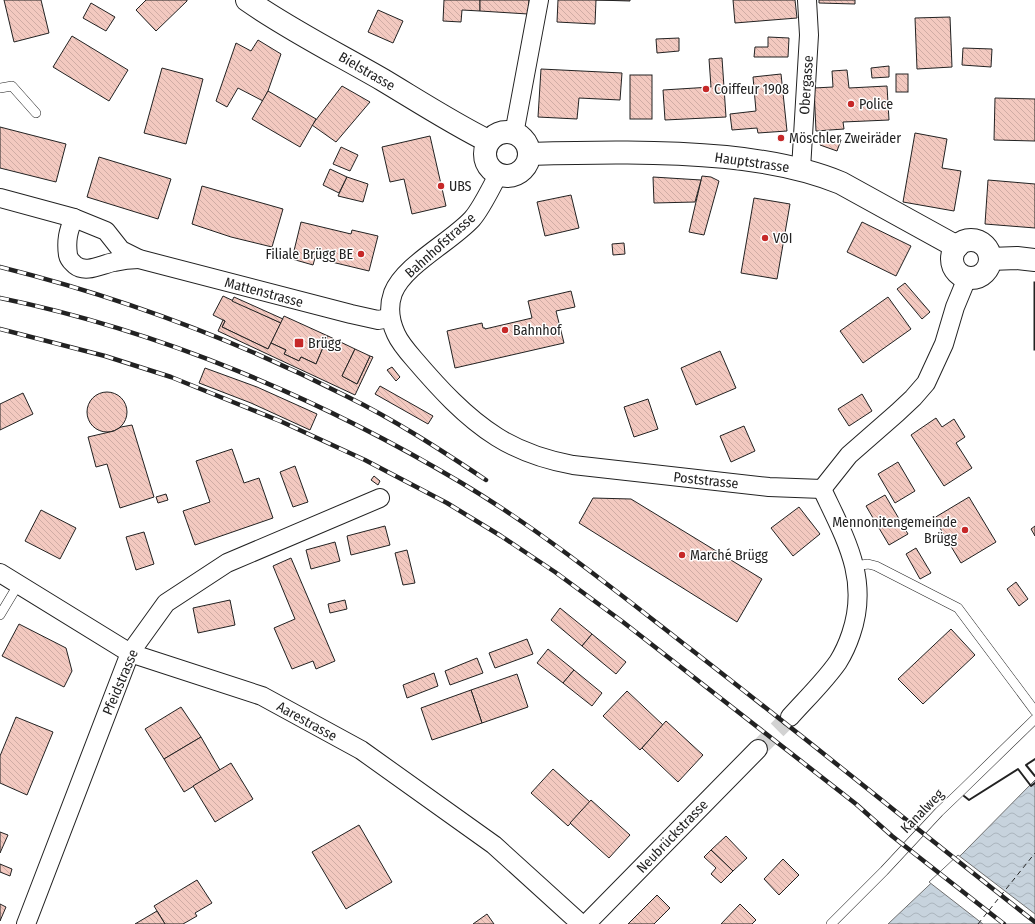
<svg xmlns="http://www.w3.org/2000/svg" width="1035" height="924" font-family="'Fira Sans Condensed',sans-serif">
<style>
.water{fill:url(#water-waves);stroke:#6f6f6f}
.pier{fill:#fff;stroke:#6f6f6f}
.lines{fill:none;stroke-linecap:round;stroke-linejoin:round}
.ferry{stroke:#222;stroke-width:1;stroke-dasharray:5 4;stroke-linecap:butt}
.building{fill:url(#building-back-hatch);stroke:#222}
.minor-tunnel{stroke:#d3d3d3;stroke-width:18;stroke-dasharray:18 9;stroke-linecap:butt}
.service-casing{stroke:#222;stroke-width:10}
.minor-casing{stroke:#222;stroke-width:20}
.primary-casing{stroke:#222;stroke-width:24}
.service{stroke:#fff;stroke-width:9}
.minor{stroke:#fff;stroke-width:18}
.primary{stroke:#fff;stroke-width:22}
.rail-casing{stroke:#222;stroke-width:4.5}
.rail{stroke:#fff;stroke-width:3;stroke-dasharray:9;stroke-linecap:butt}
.wall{stroke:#222;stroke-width:2}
.poi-dot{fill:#c62828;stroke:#fff;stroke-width:1.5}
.labels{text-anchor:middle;stroke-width:3;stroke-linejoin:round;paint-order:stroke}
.street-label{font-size:14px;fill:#222;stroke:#fff}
.poi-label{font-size:14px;fill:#222;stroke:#fff;text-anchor:start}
</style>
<defs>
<pattern id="water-waves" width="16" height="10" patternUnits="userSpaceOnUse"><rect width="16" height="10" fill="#c7d3dd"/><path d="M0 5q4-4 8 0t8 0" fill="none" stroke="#abb5bd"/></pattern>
<pattern id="building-back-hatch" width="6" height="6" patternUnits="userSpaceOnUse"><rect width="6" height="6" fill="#f3c9c0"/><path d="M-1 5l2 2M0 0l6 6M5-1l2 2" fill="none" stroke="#d0aca5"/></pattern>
</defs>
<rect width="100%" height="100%" fill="#fff"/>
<polygon class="water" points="1035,780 1035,924 888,924 963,853"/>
<polygon class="pier" points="958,855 1035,914 1035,924 983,924 929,882"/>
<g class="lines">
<polyline class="ferry" points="978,924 1035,853"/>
</g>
<g class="building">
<polygon points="4,0 41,0 49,33 14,42"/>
<polygon points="146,0 187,0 187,1 156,31 136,10"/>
<polygon points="444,0 480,0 480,11 462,10 461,22 443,21"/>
<polygon points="480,0 529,0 528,14 480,11"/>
<polygon points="558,0 630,0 630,1 596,0 595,24 557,22"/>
<polygon points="733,0 795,0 797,18 735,23"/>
<polygon points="819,0 855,0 855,4 819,3"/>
<polygon points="91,3 115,17 106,31 83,18"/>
<polygon points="378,10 403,21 393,43 368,32"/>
<polygon points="950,17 952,67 917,69 915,18"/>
<polygon points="72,36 128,70 109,101 53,67"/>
<polygon points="768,37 789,38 788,57 754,57 755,47 768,47"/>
<polygon points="679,38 679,51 657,53 656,39"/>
<polygon points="258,40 281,54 268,91 263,101 238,88 227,107 216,101 236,43 251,51"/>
<polygon points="963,48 992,49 991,67 962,65"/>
<polygon points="722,58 726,117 665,120 663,90 711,87 709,59"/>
<polygon points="889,66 889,77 872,78 871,68"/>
<polygon points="162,68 203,79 186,144 144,133"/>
<polygon points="541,69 622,73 620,100 579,98 577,119 538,117"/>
<polygon points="847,70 849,88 887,86 889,120 843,122 844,129 816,131 814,88 833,87 832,71"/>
<polygon points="781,74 787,131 758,133 757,128 732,130 730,114 756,111 753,77"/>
<rect x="896" y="74" width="12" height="18"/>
<rect x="630" y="75" width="22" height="44"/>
<polygon points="342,86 370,102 336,142 312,125"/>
<polygon points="268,91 316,119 300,147 252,119"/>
<polygon points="995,98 1035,99 1035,141 994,140"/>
<polygon points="0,127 66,144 56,182 0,168"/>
<polygon points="915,133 947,139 942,168 961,171 954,211 903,202"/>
<polygon points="823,135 841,140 837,151 820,145"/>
<polygon points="430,136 446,206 412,214 404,179 390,182 382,147"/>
<polygon points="341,147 358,155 350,171 333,164"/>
<polygon points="99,157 171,179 158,219 87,197"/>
<polygon points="330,169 347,177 339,193 323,185"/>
<polygon points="702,176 711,177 719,181 704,235 689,232"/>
<polygon points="347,177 368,184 363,202 338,196"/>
<polygon points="653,177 701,180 695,202 654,203"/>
<polygon points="988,180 1035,184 1035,228 985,224"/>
<polygon points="202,186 283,209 272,247 231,237 192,224"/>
<polygon points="571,195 579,228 545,236 537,202"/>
<polygon points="754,198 790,204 777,279 741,273"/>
<polygon points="301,222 351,234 352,230 378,236 369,271 315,258 313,265 292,259"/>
<polygon points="862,222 911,246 896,276 847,252"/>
<polygon points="624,243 625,254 613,255 612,244"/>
<rect x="1034" y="282" width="1" height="68"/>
<polygon points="905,283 930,312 922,319 897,289"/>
<polygon points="571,291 575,307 556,311 564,343 455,368 447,331 482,323 483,328 485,328 485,329 532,318 528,301"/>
<polygon points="223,296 281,323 268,349 222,327 225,321 213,315"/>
<polygon points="234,297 283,319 281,323 234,302 232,301"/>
<polygon points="888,297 911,329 863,363 840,331"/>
<polygon points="284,316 328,336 316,364 301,357 299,361 284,354 286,350 271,343"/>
<polygon points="223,320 225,321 222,327 268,349 271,343 286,350 284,354 299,361 301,357 316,364 328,336 355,349 342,376 357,384 370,356 373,357 355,395 218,331"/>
<polygon points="355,349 370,356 357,384 342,376"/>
<polygon points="720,351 736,388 696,405 681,368"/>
<polygon points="392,367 400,377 396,381 387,370"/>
<polygon points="205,368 257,387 317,414 310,430 251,403 199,383"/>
<polygon points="380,386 433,416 428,424 375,394"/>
<circle cx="107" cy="412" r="20"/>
<polygon points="23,393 33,414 0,430 0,404"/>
<polygon points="862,394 872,411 849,426 838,409"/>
<polygon points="648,399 658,429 634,437 624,407"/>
<polygon points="936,418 942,427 954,419 965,437 956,443 972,468 944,486 911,435"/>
<polygon points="132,425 154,497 120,508 107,464 96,467 88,437 114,431 121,427"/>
<polygon points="744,426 755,451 731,462 720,436"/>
<polygon points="232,449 244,483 259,478 273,518 195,545 183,511 210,502 196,461"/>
<polygon points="898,462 915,491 895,503 878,474"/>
<polygon points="295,466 308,502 293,507 280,472"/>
<polygon points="374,476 380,481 378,485 371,480"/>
<polygon points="166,494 168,500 158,503 156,497"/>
<polygon points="885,495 908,534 889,545 866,506"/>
<polygon points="969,497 996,542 961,563 934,518"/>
<polygon points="593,498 631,499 762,579 737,622 579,523"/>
<polygon points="799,507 820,534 793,556 771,528"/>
<polygon points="41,510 76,528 60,559 25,541"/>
<polygon points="385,526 390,545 351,555 347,536"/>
<polygon points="1035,526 1035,536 1031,529"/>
<polygon points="144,532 154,564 136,570 126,537"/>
<polygon points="335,542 340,561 311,569 306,550"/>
<polygon points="916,548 931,573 920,579 906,554"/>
<polygon points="407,550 415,583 403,585 395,553"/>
<polygon points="291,558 335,661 316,669 313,661 292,669 274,628 295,619 273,566"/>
<polygon points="1016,582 1028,599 1019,606 1007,589"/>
<polygon points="230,600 235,625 198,633 193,608"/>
<polygon points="345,600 347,609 330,613 328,604"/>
<polygon points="560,608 592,634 582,646 551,620"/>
<polygon points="19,624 66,648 72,671 64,687 2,656"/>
<polygon points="951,629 975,655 923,704 898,679"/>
<polygon points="592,634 626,662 616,674 582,646"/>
<polygon points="527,639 533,654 495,668 489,653"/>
<polygon points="548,649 574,670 563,683 537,663"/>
<polygon points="477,658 483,673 450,685 445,671"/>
<polygon points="574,670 602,693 592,706 563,683"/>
<polygon points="434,673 438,686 407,698 403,685"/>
<polygon points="517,674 528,707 482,723 471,690"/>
<polygon points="471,690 482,723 432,740 421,708"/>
<polygon points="627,691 663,725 640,750 603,716"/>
<polygon points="181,707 201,737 164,759 145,729"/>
<polygon points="16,717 53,732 27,795 0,783 0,756"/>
<polygon points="666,721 703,755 678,782 642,748"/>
<polygon points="201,737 220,770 184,792 164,759"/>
<polygon points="231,763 253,799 215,822 193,786"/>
<polygon points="553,769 590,802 568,826 531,793"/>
<polygon points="591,800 630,835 609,858 570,823"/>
<polygon points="359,825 392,882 346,909 312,852"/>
<polygon points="0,832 8,835 0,853"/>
<polygon points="726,836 747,858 733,871 711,850"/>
<polygon points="711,850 733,871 721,883 711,874 716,868 704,857"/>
<polygon points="783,859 799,875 779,895 764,879"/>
<polygon points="0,864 12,869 10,876 0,872"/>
<polygon points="197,880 212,903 195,913 197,916 183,924 165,924 154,906"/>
<polygon points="657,895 670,908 654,924 628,924"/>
<polygon points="0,904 6,907 0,921"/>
<polygon points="740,904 756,920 752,924 721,924"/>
<polygon points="157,911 165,924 135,924"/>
<polygon points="487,914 494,924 473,924"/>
</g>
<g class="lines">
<polyline class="minor-tunnel" points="758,749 790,717"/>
<g class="service-casing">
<g id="service">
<polyline points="0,88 12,86 36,113"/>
<polyline points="855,566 868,564 876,566 958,608 1035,711"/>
<polyline points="0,615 18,585"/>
<polyline points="831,924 884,871 939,812 962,790 1035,719"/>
</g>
</g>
<g class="minor-casing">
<g id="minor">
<polyline points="514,134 539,0"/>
<polyline points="801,169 809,35 807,0"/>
<path d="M498 175C491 188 481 209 472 219 451 242 404 265 393 293 388 307 390 321 396 334 400 343 407 351 414 359 438 387 465 417 497 437 521 452 546 460 573 465L769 487 822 489"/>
<polyline points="0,198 74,218 106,231 121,250 139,259 351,314 378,320 390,318"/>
<path d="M74 218C68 231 66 241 68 255 69 260 71 261 75 265 86 274 102 264 114 262 122 260 131 259 139 259"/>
<polyline points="822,489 849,455 897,413 913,398 926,383 944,344 955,307 967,278"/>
<polyline points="0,573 130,653 262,696 361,750 494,845 581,924"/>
<path d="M790 717C806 699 824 682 838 662 843 654 848 643 851 634 870 579 845 538 822 489"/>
<polyline points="26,924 130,653 166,603 227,563 380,498"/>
<polyline points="586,924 758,749"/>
</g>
</g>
<g class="primary-casing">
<g id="primary">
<path d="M247 0C290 30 338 54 383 80 418 101 452 123 488 141"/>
<circle cx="507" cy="154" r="22"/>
<path d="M529 154C595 152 660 151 726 157 765 161 805 168 841 183L957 247"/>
<circle cx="971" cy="259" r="19"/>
<polyline points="990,259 1017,258 1035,260"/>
</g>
</g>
<use href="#service" class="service"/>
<use href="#minor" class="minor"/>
<use href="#primary" class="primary"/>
<g class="rail-casing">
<g id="rail">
<path d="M0 267C120 297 236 340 346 396 395 420 441 450 486 480"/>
<path d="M0 298C161 331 319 398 460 482 539 529 611 587 684 644 802 735 918 830 1035 922"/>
<polyline points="0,329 105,356 171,377 280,421 365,460 447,503 501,536 555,572 623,622 856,804 892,836 1004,924"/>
</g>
</g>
<use href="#rail" class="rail"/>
<g class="wall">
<polyline points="1035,759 1026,765 1035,776"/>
<polyline points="964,796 969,800 1018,769 1031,786 1035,783"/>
</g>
</g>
<g class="poi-dot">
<circle cx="706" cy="89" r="4"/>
<circle cx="851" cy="104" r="4"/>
<circle cx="781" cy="138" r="4"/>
<circle cx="441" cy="186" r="4"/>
<circle cx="765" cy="238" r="4"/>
<circle cx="361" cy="254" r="4"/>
<circle cx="505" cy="330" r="4"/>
<rect x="294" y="338" width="10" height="10" rx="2"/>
<circle cx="965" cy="530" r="4"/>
<circle cx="682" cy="555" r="4"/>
</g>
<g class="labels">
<g class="street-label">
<text transform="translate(367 71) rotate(30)" y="5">Bielstrasse</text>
<text transform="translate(806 85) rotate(-86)" y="5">Obergasse</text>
<text transform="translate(752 162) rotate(8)" y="5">Hauptstrasse</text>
<text transform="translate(440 245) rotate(-42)" y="5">Bahnhofstrasse</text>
<text transform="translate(264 292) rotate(15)" y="5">Mattenstrasse</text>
<text transform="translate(706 480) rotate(6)" y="5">Poststrasse</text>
<text transform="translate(120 682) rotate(-67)" y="5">Pfeidstrasse</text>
<text transform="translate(307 721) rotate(29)" y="5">Aarestrasse</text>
<text transform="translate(922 811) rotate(-46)" y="5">Kanalweg</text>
<text transform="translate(672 836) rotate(-46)" y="5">Neubrückstrasse</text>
</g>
<g class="poi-label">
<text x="714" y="94">Coiffeur 1908</text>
<text x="859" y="109">Police</text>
<text x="789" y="143">Möschler Zweiräder</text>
<text x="449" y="191">UBS</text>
<text x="773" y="243">VOI</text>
<text x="353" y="259" text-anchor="end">Filiale Brügg BE</text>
<text x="513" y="335">Bahnhof</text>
<text x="308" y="348">Brügg</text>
<text x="957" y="527" text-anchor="end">Mennonitengemeinde<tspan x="957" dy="16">Brügg</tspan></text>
<text x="690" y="560">Marché Brügg</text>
</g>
</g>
</svg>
